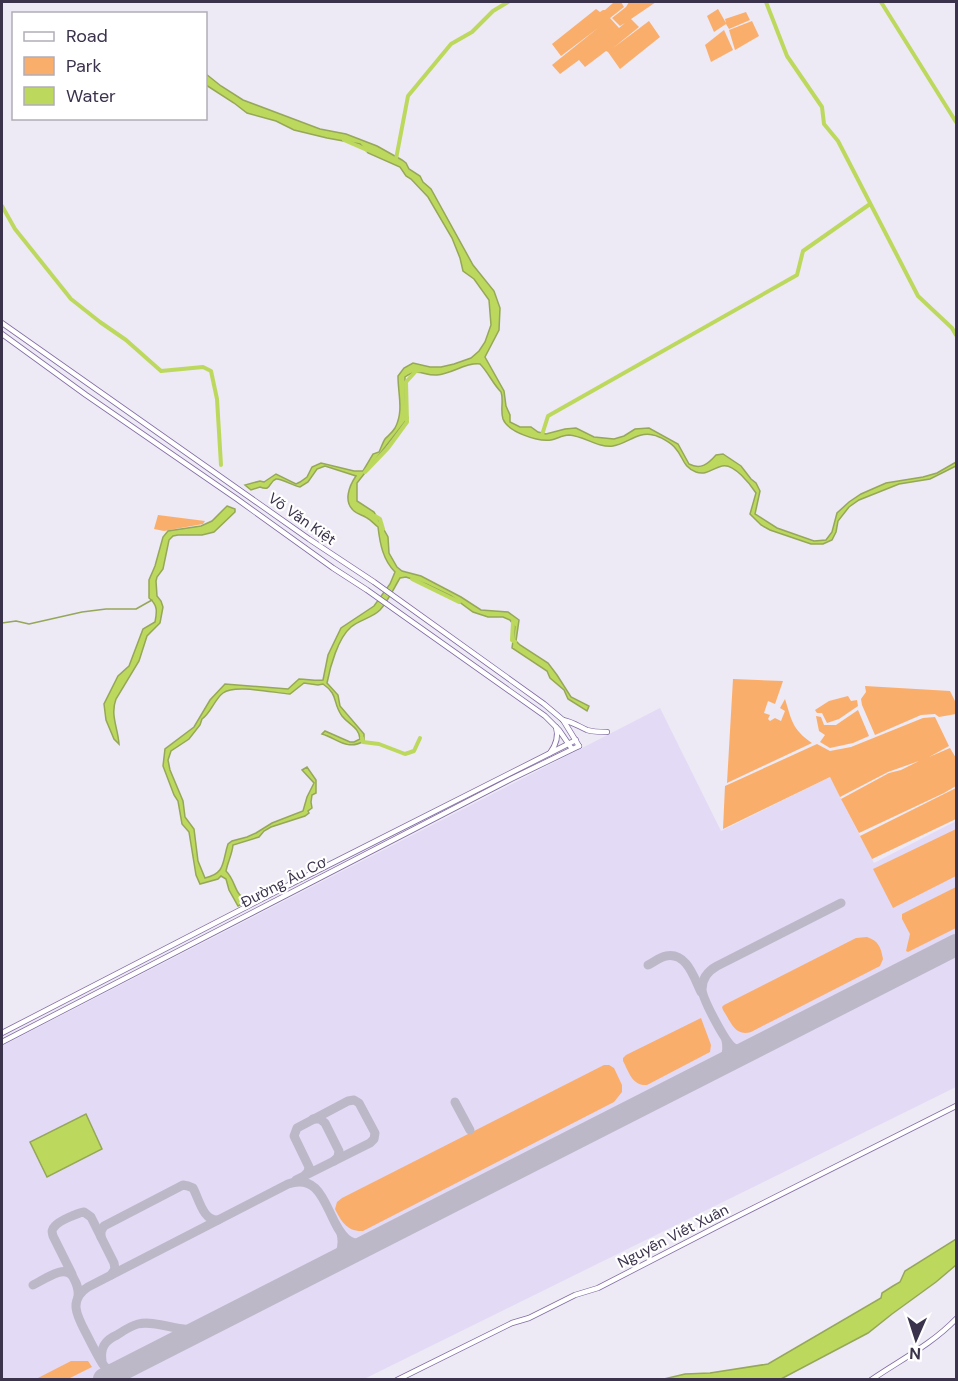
<svg xmlns="http://www.w3.org/2000/svg" width="958" height="1381" font-family="'DM Sans',sans-serif">
<style>
.built{fill:#e3daf6}
.green{fill:#faae6c}
.water{fill:#bcd95d;stroke:#95a758;stroke-width:1.5}
.lines{fill:none;stroke-linecap:round;stroke-linejoin:round}
.stream{stroke:#95a758;stroke-width:1.5}
.canal{stroke:#bcd95d;stroke-width:4}
.taxiway{stroke:#bdb8c8;stroke-width:9}
.runway{stroke:#bdb8c8;stroke-width:22}
.tertiary-casing{stroke:#816ca4;stroke-width:6}
.secondary-casing{stroke:#816ca4;stroke-width:6}
.tertiary{stroke:#fff;stroke-width:4.5}
.secondary{stroke:#fff;stroke-width:4.5}
.labels{text-anchor:middle;stroke-width:4.5;stroke-linejoin:round;paint-order:stroke}
.street-label{font-size:15px;fill:#3b324b;stroke:#fff}
</style>
<rect width="100%" height="100%" fill="#ede9f5"/>
<polygon class="built" points="660,708 721,831 830,777 874,863 956,821 956,1087 364,1379 2,1380 2,1046"/>
<g class="green">
<polygon points="616,2 621,2 624,7 610,18 619,28 625,23 620,26 612,18 626,7 629,2 656,2 631,19 639,27 613,48 649,21 660,37 620,69 608,52 606,51 585,67 579,60 560,74 552,65 598,28 561,56 552,44 596,9 600,12 603,10 605,10 613,3"/>
<polygon points="718,9 726,23 725,19 746,12 750,20 729,29 726,24 714,32 707,16"/>
<polygon points="752,21 759,36 735,50 729,30"/>
<polygon points="724,30 733,50 711,62 705,45"/>
<polygon points="158,515 205,521 203,524 164,531 154,529"/>
<path d="M733 679 783 681 775 704 768 701 764 713 770 715 768 719 770 721 775 718 781 721 785 711 780 708 785 699C792 721 792 729 812 743L727 783Z"/>
<polygon points="865,686 950,691 956,703 956,714 939,717 935,714 921,715 875,735 862,705 861,699 866,692"/>
<polygon points="848,696 851,701 857,700 858,706 839,719 827,723 822,713 817,713 815,710 829,701"/>
<polygon points="858,710 869,736 853,743 830,748 820,742 825,735 819,731 816,716 821,717 824,725 836,725"/>
<polygon points="935,717 949,746 929,757 950,748 956,758 956,786 944,793 859,833 841,799 889,773 901,770 919,761 888,772 840,797 830,777 723,829 725,786 817,744 830,751 851,747 923,718"/>
<polygon points="956,788 956,819 872,859 860,836"/>
<polygon points="956,829 956,876 893,908 873,869"/>
<polygon points="956,887 956,928 908,952 906,951 910,934 902,919 902,914"/>
<path d="M867 937C879 941 881 948 883 959L880 966 751 1032C735 1037 731 1022 723 1010L722 1007 724 1005 856 938Z"/>
<path d="M701 1018 711 1045 710 1052 647 1085C632 1086 629 1072 623 1061V1058L626 1055Z"/>
<path d="M604 1065H609L614 1068 622 1085V1092L614 1102 363 1231C347 1232 341 1221 335 1209L337 1202 342 1198Z"/>
<polygon points="71,1361 88,1361 92,1367 68,1379 36,1379"/>
</g>
<g class="water">
<path d="M206 74 221 86 243 100 320 129 346 134 377 146 402 160 406 163 409 169 420 176 423 182 431 189 473 265 494 291 500 308 499 330 485 357 504 391 506 406 510 415V422L520 427H531L538 432 546 434 565 429 576 428 594 437 614 439 624 436 635 429 649 428 678 444 689 464C701 470 708 464 716 455L723 454 741 466 751 479 756 483 760 491 755 514 777 528 814 541 826 540 832 532 837 513 849 502 861 494 886 483 923 477 937 473 956 462V466L930 479 899 484 859 500 849 507 838 521 836 532 832 540 823 544H811L770 530 761 525 750 514 756 493C750 484 734 463 722 466 713 468 706 476 696 472 682 466 684 458 676 449 672 443 659 436 653 435 638 431 627 444 613 446 598 448 584 436 569 435 562 435 557 439 551 440 538 442 508 432 503 419 500 410 504 400 501 392 493 384 488 372 480 364 466 362 452 374 437 375 423 376 419 367 405 377V382L406 412 408 418 357 483V501L374 512 388 537 389 553 397 567 402 571 421 576 461 597 481 610 508 612 519 620 516 641 520 645 548 663 557 675 571 697 589 706 587 711 568 699 564 690 550 678 547 671 512 648 515 627 510 620 503 617H488L473 612 451 596 426 584 406 577 400 578C394 588 388 601 380 610 372 618 359 620 351 627 338 638 330 667 327 683L338 695 340 706 364 734V741C347 751 338 739 322 734L325 731 350 742H354L360 739C359 727 349 725 342 716 332 702 339 695 323 684L318 685 304 683 290 694C274 693 235 684 223 693 214 700 211 713 202 719L200 725 189 739 171 751 168 760 170 770 183 801 185 817 194 829 198 861 205 878C226 873 222 862 228 844L232 841 247 837 256 833 272 823 303 811 307 797 314 783 302 770 307 767 316 780V793L312 795 311 802 312 808 308 811 309 813 305 816 271 827 264 831 259 837 233 845C232 855 228 861 226 871 237 882 233 895 249 901L238 906 229 890 226 879 221 876 218 879 200 884 196 875 189 832 182 824 178 801 174 795 163 766 165 749 194 727 210 700 225 684 288 689 299 679C307 679 316 681 323 680L328 655 341 628 374 606 390 584 395 572C383 560 380 544 378 527 374 524 371 520 367 518 363 515 357 514 354 511 343 502 349 486 356 476L325 466 317 469 308 482 300 487C294 486 280 478 276 479 268 482 272 492 260 487L251 490 245 485 260 481 264 482 276 474 296 484 300 482 307 477 312 467 321 463 354 471H363L373 454 379 452C381 448 383 442 385 439 389 435 392 433 395 428 404 411 398 395 398 376L404 368 413 363 430 367H441L454 364 471 358 479 351 485 342 491 325 489 300 474 279 463 271 460 258 452 238 428 197 411 179 406 176 400 167 368 153 360 144 327 138 294 130 276 121 247 113 234 103 206 85Z"/>
<path d="M227 506 235 509V512L214 532 202 535H178L173 536 169 540 163 569 157 577 156 581 157 596 161 601 163 607 160 623 147 636 139 661 116 699C110 715 118 728 119 744L114 739 106 720 104 704 118 676 129 666 143 629 155 622C157 612 158 605 149 598V580L155 566 163 537 168 531 201 526 212 521Z"/>
<polygon points="86,1114 102,1149 47,1177 30,1142"/>
<polygon points="956,1239 956,1265 936,1282 892,1314 868,1333 781,1379 664,1379 685,1374 710,1373 768,1364 881,1298 882,1293 893,1286 900,1282 905,1271"/>
</g>
<g class="lines">
<polyline class="stream" points="2,623 16,621 29,624 82,612 106,609 136,609 152,600"/>
<g class="canal">
<polyline points="766,2 787,56 822,107 824,124 838,141 918,296 952,328 956,335"/>
<polyline points="881,2 956,122"/>
<polyline points="344,140 367,150"/>
<polyline points="396,159 408,96 451,44 472,32 493,11 508,2"/>
<polyline points="2,206 15,229 71,299 100,322 126,340 161,371 203,367 211,371 217,399 221,465"/>
<polyline points="542,435 548,416 797,275 803,251 870,204"/>
<polyline points="365,472 388,448 407,422 406,382 416,371 421,370"/>
<polyline points="375,516 380,519 383,529"/>
<polyline points="412,579 459,602"/>
<polyline points="513,622 512,640 515,642"/>
<polyline points="362,738 363,742 379,744 405,754 414,751 420,738"/>
</g>
<g class="taxiway">
<path d="M648 965C654 962 660 957 666 956 687 952 694 978 701 992"/>
<path d="M757 1047C749 1050 742 1052 734 1048 726 1044 702 998 702 989 702 979 708 971 717 966L841 903"/>
<path d="M712 1070C724 1062 729 1055 726 1040"/>
<polyline points="455,1102 470,1130"/>
<polyline points="313,1119 320,1119 325,1123 339,1151 338,1157 334,1161"/>
<polyline points="296,1180 370,1143 374,1139 375,1133 359,1103 354,1100 348,1101 297,1128 294,1136 309,1167 308,1172 304,1176"/>
<path d="M101 1237V1231L104 1226 183 1185 188 1186 193 1188C199 1199 203 1221 218 1220"/>
<path d="M324 1267C338 1259 345 1251 341 1233"/>
<path d="M72 1274 53 1236C52 1232 51 1230 55 1226 59 1221 77 1213 84 1212L91 1217 114 1263 115 1269 111 1275"/>
<path d="M33 1285C44 1280 65 1263 73 1277 77 1284 79 1289 78 1297"/>
<path d="M102 1361C100 1348 105 1340 117 1335 123 1331 130 1326 138 1324 159 1319 183 1336 207 1327"/>
<path d="M115 1374 105 1367 102 1363C96 1353 91 1343 86 1333 77 1316 68 1300 88 1287L288 1184C339 1166 322 1265 377 1240"/>
</g>
<polyline class="runway" points="104,1379 956,945"/>
<g class="tertiary-casing">
<g id="tertiary">
<polyline points="2,1033 281,889 576,740"/>
<polyline points="2,1042 511,779 579,746"/>
<polyline points="397,1380 512,1323 529,1318 575,1295 598,1288 724,1223 956,1106"/>
</g>
</g>
<g class="secondary-casing">
<g id="secondary">
<polyline points="2,323 309,539 374,582 544,704 563,720 579,746"/>
<polyline points="2,334 86,395 237,499 333,568 367,590 545,716 559,730 572,749"/>
<path d="M563 720C573 722 578 726 587 730 593 732 600 732 607 732"/>
<path d="M550 753C556 745 559 737 556 727"/>
<path d="M871 1380C900 1360 931 1345 956 1319"/>
</g>
</g>
<use href="#tertiary" class="tertiary"/>
<use href="#secondary" class="secondary"/>
</g>
<g class="labels">
<g class="street-label">
<text transform="translate(302 519) rotate(35)" y="5">Võ Văn Kiệt</text>
<text transform="translate(284 882) rotate(-27)" y="5">Đường Âu Cơ</text>
<text transform="translate(673 1236) rotate(-27)" y="5">Nguyễn Viết Xuân</text>
</g>
</g>
<rect width="958" height="1381" fill="none" stroke="#3b324b" stroke-width="6"/>
<rect x="12" y="12" width="195" height="108" fill="#ffffff" stroke="#b1adb7" stroke-width="1.5"/>
<rect x="24" y="32" width="30" height="9" fill="#ffffff" stroke="#b1adb7" stroke-width="1.5"/>
<text x="66" y="42" font-size="18" fill="#3b324b">Road</text>
<rect x="24" y="57" width="30" height="18" fill="#faae6c" stroke="#b1adb7" stroke-width="1.5"/>
<text x="66" y="72" font-size="18" fill="#3b324b">Park</text>
<rect x="24" y="87" width="30" height="18" fill="#bcd95d" stroke="#b1adb7" stroke-width="1.5"/>
<text x="66" y="102" font-size="18" fill="#3b324b">Water</text>
<g transform="translate(916 1339) rotate(183)" stroke="#ffffff" stroke-width="4.5" paint-order="stroke">
<path d="M0-4.5L10 22L0 15L-10 22Z" fill="#3b324b"/>
<text y="-9" font-size="16" font-weight="bold" text-anchor="middle" fill="#3b324b">N</text>
</g>
</svg>
